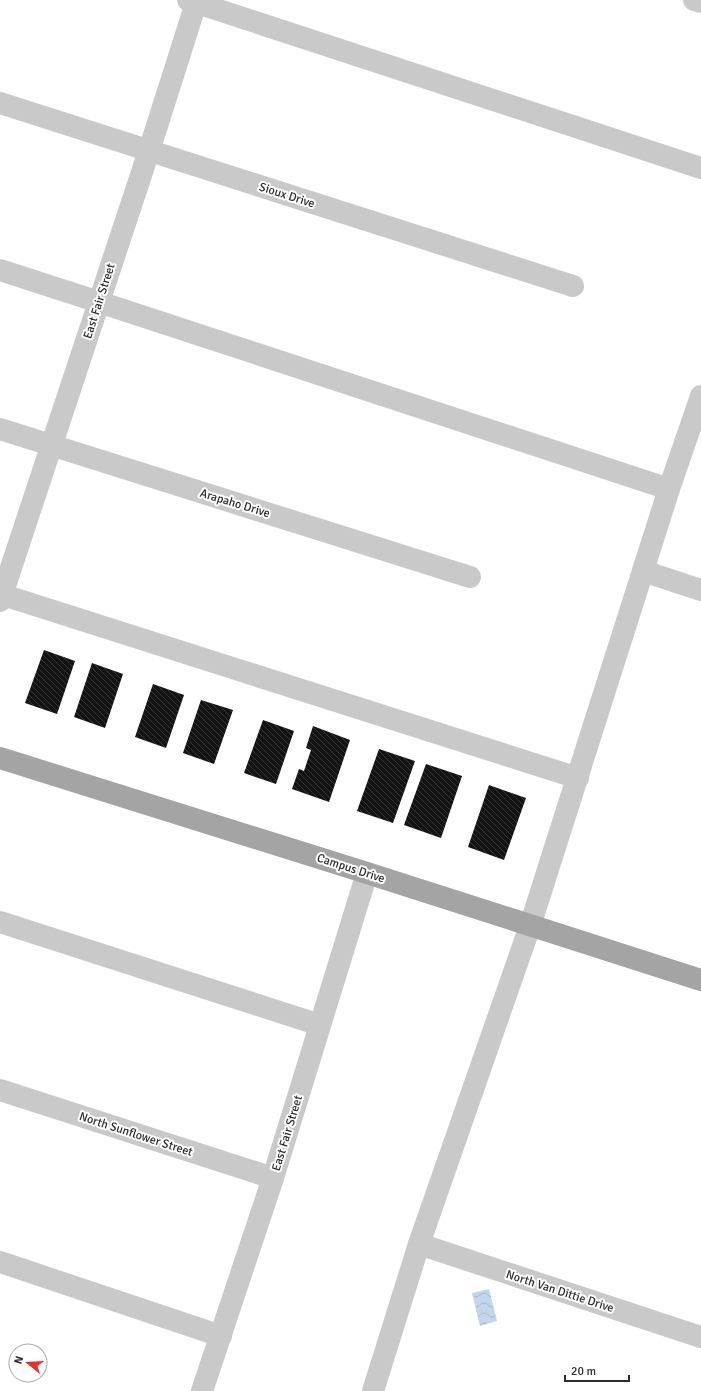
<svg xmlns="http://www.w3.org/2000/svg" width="701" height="1391" font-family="Signika,sans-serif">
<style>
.water{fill:url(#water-waves)}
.building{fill:url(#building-back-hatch)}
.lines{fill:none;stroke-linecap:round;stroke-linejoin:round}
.minor{stroke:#c9c9c9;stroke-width:22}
.major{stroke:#a4a4a4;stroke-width:22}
.labels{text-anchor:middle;stroke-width:4;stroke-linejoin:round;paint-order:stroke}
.street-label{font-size:12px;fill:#2c2c2c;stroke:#fff}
</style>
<defs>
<pattern id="water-waves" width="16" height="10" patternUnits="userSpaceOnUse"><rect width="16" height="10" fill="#c3d7ec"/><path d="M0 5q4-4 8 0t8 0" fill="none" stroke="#a8b9cb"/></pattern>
<pattern id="building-back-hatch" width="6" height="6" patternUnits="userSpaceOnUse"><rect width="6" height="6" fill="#131313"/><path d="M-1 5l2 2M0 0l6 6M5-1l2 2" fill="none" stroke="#363636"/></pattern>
</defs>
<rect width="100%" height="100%" fill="#fff"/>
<polygon class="water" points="489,1289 497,1321 480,1326 472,1293"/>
<g class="building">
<polygon points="44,650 75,661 57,714 25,703"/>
<polygon points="92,663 123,674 105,728 74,717"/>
<polygon points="153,684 184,695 166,748 135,737"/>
<polygon points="201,700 233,710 214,764 183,753"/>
<polygon points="263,720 294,731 276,784 244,773"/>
<polygon points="313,726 350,740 329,802 292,789 299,769 304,771 311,750 306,748"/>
<polygon points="379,749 415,761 393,823 357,811"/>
<polygon points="426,764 462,776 441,838 404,825"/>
<polygon points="489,785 526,798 504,860 468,847"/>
</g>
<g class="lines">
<g class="minor">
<polyline points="188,0 701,168"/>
<polyline points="694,0 701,2"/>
<polyline points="0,103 573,286"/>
<polyline points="0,270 99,302 669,489"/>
<polyline points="0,429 470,577"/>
<polyline points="643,571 701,590"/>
<polyline points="0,594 578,778"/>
<polyline points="0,601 149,151 197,0"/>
<polyline points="0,922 320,1025"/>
<polyline points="0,1090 273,1178"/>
<polyline points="419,1244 701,1337"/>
<polyline points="0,1262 221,1336"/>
<polyline points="202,1391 273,1178 367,873"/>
<polyline points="373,1391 419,1244 530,926 669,489 701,396"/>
</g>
<polyline class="major" points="0,758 367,873 701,980"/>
</g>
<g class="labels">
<g class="street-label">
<text transform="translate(287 195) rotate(18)" y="4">Sioux Drive</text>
<text transform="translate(99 301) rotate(-72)" y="4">East Fair Street</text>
<text transform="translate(235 503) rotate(17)" y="4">Arapaho Drive</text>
<text transform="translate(351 868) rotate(18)" y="4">Campus Drive</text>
<text transform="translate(287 1133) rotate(-73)" y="4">East Fair Street</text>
<text transform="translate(136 1134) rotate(18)" y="4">North Sunflower Street</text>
<text transform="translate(560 1291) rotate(18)" y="4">North Van Dittie Drive</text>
</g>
</g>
<g transform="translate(28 1363) rotate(288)"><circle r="19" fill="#ffffff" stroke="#ababab"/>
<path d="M0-3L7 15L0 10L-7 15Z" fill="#eb2e26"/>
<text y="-6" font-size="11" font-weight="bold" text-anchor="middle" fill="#2c2c2c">N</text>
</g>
<path d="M565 1375v6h64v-6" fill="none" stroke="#2c2c2c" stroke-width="2"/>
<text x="571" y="1375" font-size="12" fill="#2c2c2c" stroke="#ffffff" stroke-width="3" paint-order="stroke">20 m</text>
</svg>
